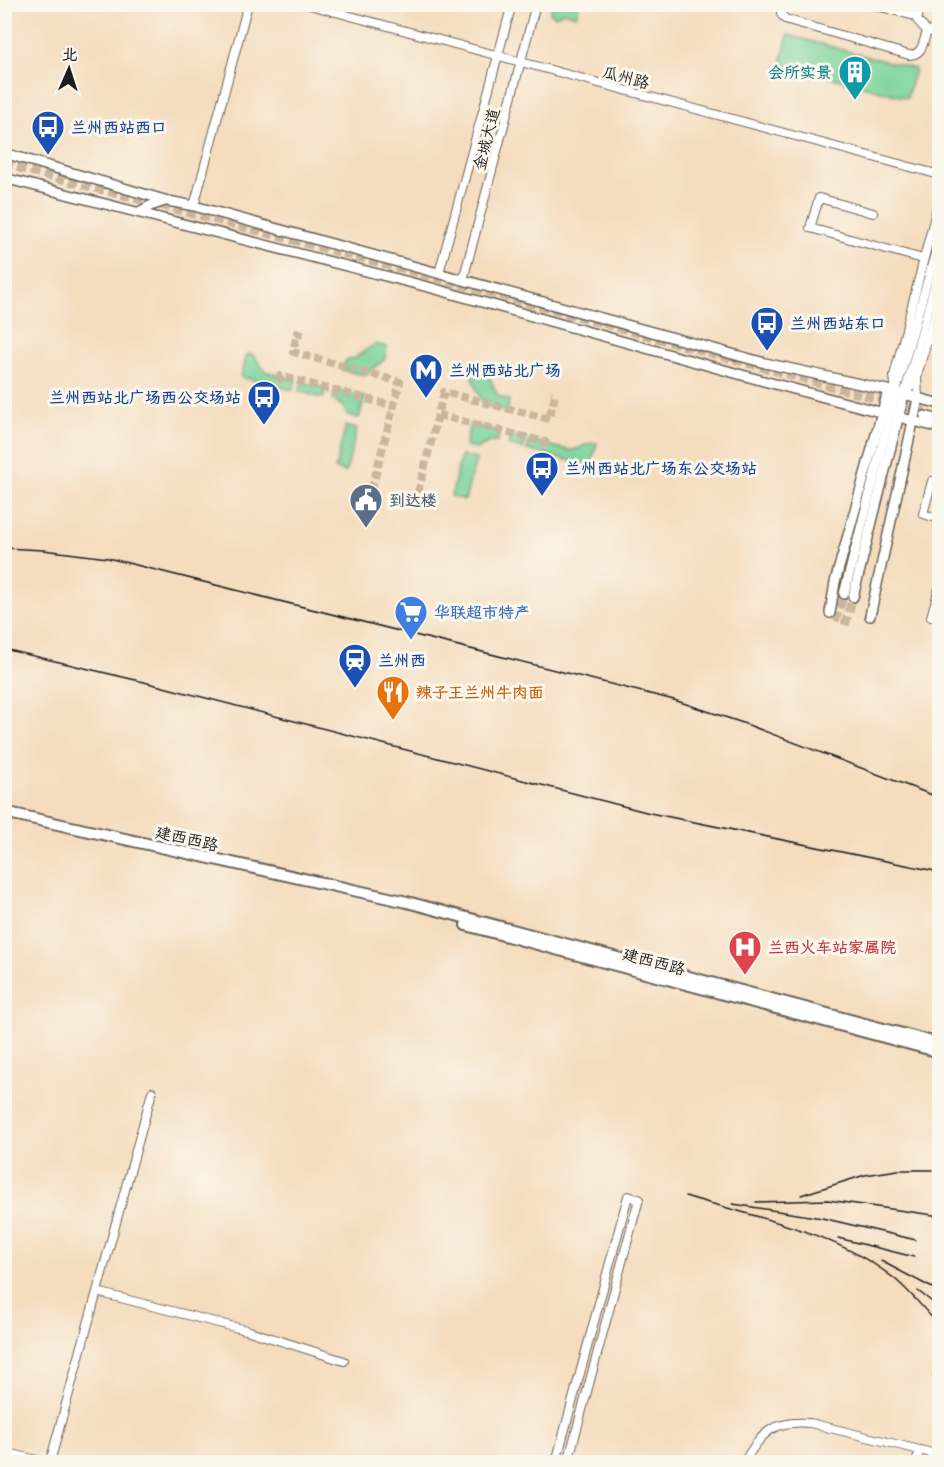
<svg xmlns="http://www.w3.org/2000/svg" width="944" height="1467" font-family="Pangolin,'LXGW WenKai TC',sans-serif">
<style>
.green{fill:#76d197;stroke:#49765a;stroke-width:1.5}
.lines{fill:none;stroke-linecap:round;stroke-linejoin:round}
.minor-tunnel{stroke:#c9b69d;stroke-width:8;stroke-dasharray:8 4;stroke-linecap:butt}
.major-tunnel{stroke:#c9b69d;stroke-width:9;stroke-dasharray:9 4.5;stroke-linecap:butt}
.minor-casing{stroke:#685f54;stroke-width:10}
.major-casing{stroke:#685f54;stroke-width:12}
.highway-casing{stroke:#685f54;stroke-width:14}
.minor{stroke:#fff;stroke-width:8}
.major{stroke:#fff;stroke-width:9}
.highway{stroke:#fff;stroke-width:10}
.rail{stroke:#1c1c1c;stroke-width:1.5}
.labels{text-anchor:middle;stroke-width:6;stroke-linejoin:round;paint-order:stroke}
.culture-label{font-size:16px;font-weight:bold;fill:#0d838f;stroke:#fbf7ec;text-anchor:end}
.street-label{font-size:16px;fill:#1c1c1c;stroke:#fbf7ec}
.transit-label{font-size:16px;font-weight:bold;fill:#164399;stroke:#fbf7ec;text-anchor:start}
.service-label{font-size:16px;font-weight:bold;fill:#4e5e75;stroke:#fbf7ec;text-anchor:start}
.shop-label{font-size:16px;font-weight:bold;fill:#366cbe;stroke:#fbf7ec;text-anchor:start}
.food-label{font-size:16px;font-weight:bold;fill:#c56008;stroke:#fbf7ec;text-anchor:start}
.health-label{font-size:16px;font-weight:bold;fill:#be3a42;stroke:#fbf7ec;text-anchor:start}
</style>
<rect width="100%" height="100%" fill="#fbf7ec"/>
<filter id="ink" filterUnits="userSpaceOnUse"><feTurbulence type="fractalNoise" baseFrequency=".0167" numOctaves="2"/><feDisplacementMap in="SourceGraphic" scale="12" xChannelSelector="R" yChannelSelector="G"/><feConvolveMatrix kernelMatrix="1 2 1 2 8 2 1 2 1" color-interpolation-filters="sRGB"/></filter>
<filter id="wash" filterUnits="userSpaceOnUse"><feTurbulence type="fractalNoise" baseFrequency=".008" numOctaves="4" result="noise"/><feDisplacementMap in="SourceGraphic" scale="24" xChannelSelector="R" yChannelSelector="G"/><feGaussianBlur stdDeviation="1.35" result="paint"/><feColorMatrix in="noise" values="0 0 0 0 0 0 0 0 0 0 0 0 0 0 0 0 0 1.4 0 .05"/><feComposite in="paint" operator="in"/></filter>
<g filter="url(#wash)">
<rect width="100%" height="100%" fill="#f4dcbd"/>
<g class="green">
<polygon points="552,5 552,4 579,5 576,16 564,12 555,16 550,13"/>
<polygon points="788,35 915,69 907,98 781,64"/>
<polygon points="375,344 387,347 385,359 365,375 342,370 346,360 353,359"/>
<polygon points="247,354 253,355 265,371 296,380 293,390 241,377"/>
<polygon points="472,369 487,372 498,396 509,400 507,412 483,405 471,375"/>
<polygon points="302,382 326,388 323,398 299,392"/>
<polygon points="336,389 365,397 359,418 347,415 344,408 333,399"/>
<polygon points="470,424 499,431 497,442 489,442 477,449 465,446"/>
<polygon points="346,426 357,429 346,472 335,469"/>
<polygon points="510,435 526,439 523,449 508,445"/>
<path d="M530 440C541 442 563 451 573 450 582 448 588 441 597 443L591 466 527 450Z"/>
<polygon points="461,456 476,459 465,500 451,496"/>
</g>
</g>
<g filter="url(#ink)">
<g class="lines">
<g class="minor-tunnel">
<polyline points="303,335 297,333 293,352 400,382 371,492"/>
<polyline points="279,382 280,376 393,406"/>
<polyline points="438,415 545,442 542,449"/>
<polyline points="415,504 444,392 549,419 555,395 551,394"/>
</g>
<g class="major-tunnel">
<polyline points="4,164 434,277 926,412"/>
<polyline points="835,621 844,594"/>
<polyline points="845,625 853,597"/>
</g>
<g class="minor-casing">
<g id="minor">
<polyline points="306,4 940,175"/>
<path d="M783 4 781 14 785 19 909 55C923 55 923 42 927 31L940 33"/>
<polyline points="870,4 918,17"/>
<polyline points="921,4 917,20 927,31"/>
<polyline points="194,206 248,4"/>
<polyline points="873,213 819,198 810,228 923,259"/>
<polyline points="439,273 512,4"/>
<polyline points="463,280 536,4"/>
<polyline points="917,376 918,399"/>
<polyline points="897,388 940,236"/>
<polyline points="909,389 917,375 940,297"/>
<polyline points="896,392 894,376 940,196"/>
<polyline points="904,395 940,266"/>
<polyline points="940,483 932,481 923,514 940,519"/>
<polyline points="931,617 940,585"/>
<polyline points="97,1292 246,1330 344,1361"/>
<polyline points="4,1452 45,1462"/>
<polyline points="50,1462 152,1092"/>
<polyline points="556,1462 628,1196 639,1199 568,1462"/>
<path d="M744 1462C762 1433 772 1420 810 1423L940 1455"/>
<polyline points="916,1462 920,1450"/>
</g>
</g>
<g class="major-casing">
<g id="major">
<polyline points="4,153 168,201 194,206 765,363 896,392 940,404"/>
<polyline points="4,178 432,288 760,380 940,428"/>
<polyline points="139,212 150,206 165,201"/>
<polyline points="925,416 940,420"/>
<polyline points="844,594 896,392"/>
<polyline points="853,597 904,395"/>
<polyline points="830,613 835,582 888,391"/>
<polyline points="870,616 918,399"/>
</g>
</g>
<g class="highway-casing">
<g id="highway">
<polyline points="4,812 407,902 940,1044"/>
<polyline points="466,925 940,1052"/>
</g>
</g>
<use href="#minor" class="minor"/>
<use href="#major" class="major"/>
<use href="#highway" class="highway"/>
<g class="rail">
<polyline points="4,514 8,514"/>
<polyline points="4,548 43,550 108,558 674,700 743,723 940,798"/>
<polyline points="4,649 144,682 650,813 940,872"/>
<polyline points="801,1195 865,1175 898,1170 933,1170"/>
<path d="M685 1196C755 1217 832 1231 891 1276 910 1290 923 1309 940 1326"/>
<polyline points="756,1202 828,1200 940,1216"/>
<polyline points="733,1204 822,1218 916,1240"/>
<polyline points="838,1238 914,1257"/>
<polyline points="881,1261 940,1292"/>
<polyline points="918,1291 940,1308"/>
<polyline points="933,1375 940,1377"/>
</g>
</g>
</g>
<defs>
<g id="building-pin" transform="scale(1.725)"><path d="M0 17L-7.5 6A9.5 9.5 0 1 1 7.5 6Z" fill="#0f9aa8" stroke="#fbf7ec"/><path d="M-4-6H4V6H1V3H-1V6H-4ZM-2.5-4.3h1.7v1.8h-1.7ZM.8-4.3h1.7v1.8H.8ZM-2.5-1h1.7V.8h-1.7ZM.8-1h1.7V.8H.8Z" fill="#fff"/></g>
<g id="bus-pin" transform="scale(1.725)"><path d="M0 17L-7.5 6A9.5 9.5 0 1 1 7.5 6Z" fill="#1a4fb4" stroke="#fbf7ec"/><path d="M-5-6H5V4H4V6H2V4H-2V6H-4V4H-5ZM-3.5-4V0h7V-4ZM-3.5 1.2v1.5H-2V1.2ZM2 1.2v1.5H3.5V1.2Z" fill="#fff"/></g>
<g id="metro-pin" transform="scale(1.725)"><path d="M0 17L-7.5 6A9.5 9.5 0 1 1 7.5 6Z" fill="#1a4fb4" stroke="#fbf7ec"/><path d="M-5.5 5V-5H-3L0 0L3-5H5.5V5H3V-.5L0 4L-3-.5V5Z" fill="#fff"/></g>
<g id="civic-pin" transform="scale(1.725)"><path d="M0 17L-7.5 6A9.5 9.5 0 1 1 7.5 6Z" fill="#5c6f8a" stroke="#fbf7ec"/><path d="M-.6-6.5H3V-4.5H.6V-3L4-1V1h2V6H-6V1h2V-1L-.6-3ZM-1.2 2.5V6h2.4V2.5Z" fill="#fff"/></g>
<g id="supermarket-pin" transform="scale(1.725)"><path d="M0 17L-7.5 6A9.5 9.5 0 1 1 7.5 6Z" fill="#3f7fe0" stroke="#fbf7ec"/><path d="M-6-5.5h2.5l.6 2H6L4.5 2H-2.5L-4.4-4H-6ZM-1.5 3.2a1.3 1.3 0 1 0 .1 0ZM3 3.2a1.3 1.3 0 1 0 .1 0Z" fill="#fff"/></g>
<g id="station-pin" transform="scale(1.725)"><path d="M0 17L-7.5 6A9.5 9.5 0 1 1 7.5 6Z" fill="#1a4fb4" stroke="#fbf7ec"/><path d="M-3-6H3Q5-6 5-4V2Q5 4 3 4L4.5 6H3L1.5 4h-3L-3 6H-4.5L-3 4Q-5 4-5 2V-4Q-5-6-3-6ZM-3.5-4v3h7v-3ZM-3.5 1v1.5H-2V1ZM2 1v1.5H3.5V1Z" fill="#fff"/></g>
<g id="restaurant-pin" transform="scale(1.725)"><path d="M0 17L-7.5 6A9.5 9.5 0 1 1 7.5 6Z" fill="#e8710a" stroke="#fbf7ec"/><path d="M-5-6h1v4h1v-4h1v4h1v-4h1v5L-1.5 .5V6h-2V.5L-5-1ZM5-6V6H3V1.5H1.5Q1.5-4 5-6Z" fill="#fff"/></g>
<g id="hospital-pin" transform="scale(1.725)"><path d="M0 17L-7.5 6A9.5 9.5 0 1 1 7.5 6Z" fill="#e0444e" stroke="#fbf7ec"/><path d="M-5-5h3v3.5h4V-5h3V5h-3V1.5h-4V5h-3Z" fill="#fff"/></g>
</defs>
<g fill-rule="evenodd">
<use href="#building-pin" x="855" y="72"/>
<use href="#bus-pin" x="48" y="127"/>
<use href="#bus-pin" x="767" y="323"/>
<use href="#metro-pin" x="426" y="370"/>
<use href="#bus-pin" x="264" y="397"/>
<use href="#bus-pin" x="542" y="468"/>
<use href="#civic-pin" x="366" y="500"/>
<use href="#supermarket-pin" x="411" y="612"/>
<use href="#station-pin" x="355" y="660"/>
<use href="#restaurant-pin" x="393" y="692"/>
<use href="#hospital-pin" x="745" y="947"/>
</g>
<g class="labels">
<g class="culture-label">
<text x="832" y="78">会所实景</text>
</g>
<g class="street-label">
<text transform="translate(626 77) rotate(15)" y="6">瓜州路</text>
<text transform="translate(486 139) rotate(-76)" y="6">金城大道</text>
<text transform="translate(187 838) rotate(13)" y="6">建西西路</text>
<text transform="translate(654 961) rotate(15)" y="6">建西西路</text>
</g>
<g class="transit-label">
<text x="71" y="133">兰州西站西口</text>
<text x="790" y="329">兰州西站东口</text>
<text x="449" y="376">兰州西站北广场</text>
<text x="241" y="403" text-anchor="end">兰州西站北广场西公交场站</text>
<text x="565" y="474">兰州西站北广场东公交场站</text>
<text x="378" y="666">兰州西</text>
</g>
<g class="service-label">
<text x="389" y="506">到达楼</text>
</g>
<g class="shop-label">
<text x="434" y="618">华联超市特产</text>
</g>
<g class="food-label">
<text x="416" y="698">辣子王兰州牛肉面</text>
</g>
<g class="health-label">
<text x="768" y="953">兰西火车站家属院</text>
</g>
</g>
<rect width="944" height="1467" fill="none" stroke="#fbf7ec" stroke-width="24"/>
<g transform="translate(69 69) rotate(3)" stroke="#fbf7ec" stroke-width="4.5" paint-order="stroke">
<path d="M0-4.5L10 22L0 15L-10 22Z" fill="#1c1c1c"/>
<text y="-9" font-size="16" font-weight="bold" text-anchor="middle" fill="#1c1c1c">北</text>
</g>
</svg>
